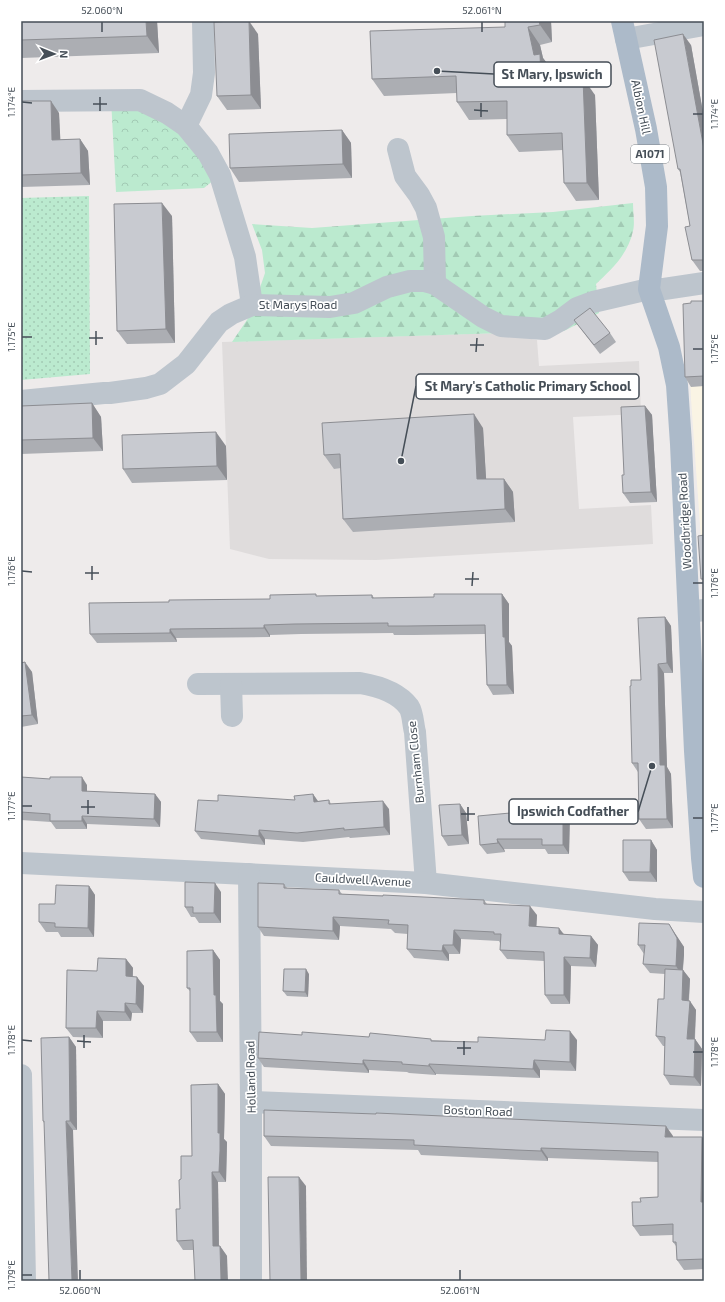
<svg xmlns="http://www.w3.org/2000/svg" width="725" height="1302" font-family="'Exo 2',sans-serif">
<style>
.commercial{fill:#faf4e4}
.education{fill:#dfdcdc}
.grass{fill:url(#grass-dots)}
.forest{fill:url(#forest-firs)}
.park{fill:url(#park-crowns)}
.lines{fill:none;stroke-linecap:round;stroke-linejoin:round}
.minor{stroke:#bdc5cd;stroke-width:22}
.primary{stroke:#acbac9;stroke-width:22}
.wall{fill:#acaeb3}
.shaded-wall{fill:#8c8d92}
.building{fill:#c8cad0;stroke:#8c8d92}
.ticks{fill:none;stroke:#454e57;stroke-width:1.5}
.labels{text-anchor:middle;stroke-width:3.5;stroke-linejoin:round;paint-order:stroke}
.shield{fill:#fff;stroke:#7d8389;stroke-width:1}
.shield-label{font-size:11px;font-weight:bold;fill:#454e57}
.street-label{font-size:12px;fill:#454e57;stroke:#fff}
.leader{fill:none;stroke:#454e57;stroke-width:1.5}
.callout-dot{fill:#454e57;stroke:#fff;stroke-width:1.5}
.callout{fill:#fff;stroke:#454e57;stroke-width:1.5}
.callout-label{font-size:13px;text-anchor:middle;font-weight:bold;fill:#454e57}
.neatline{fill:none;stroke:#454e57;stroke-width:1.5}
.ticks-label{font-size:10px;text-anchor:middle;fill:#454e57}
</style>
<defs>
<pattern id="grass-dots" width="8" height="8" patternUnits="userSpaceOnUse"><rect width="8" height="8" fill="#bbeacf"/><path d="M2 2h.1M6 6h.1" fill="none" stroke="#a2cab4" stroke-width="1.8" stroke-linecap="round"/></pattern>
<pattern id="forest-firs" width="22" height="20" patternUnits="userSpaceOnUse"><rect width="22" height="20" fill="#bbeacf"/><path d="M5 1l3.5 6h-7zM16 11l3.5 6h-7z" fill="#a2cab4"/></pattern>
<pattern id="park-crowns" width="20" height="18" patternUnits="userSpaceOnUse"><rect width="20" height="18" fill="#bbeacf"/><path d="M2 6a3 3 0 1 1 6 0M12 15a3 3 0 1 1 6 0" fill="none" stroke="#a2cab4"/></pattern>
</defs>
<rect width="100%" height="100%" fill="#eeebeb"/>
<polygon class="commercial" points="704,306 704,539 701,539 691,399 687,308"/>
<polygon class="education" points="499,333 537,340 539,366 639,361 641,414 573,417 579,509 651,505 653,544 376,560 269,559 230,549 222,342"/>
<polygon class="grass" points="89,196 90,374 21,380 21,198"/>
<path class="forest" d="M633 203C633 212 635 223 633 231 628 254 612 269 596 284L599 313 564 331 232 342 251 314 265 273 262 250 252 224 312 228 472 216 553 212Z"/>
<polygon class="park" points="111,99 154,105 220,175 204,188 116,192"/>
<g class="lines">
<g class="minor">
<polyline points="626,39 704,25"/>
<polyline points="21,101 140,100 167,113 186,126 208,153 220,175 245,257 252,305"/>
<polyline points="186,126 201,95 204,73 203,21"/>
<polyline points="398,149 405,176 419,195 426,208 434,237 435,284"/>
<polyline points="21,401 104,393 110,393 146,388 160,384 186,364 219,322 231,314 252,305 330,307 354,303 387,287 410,281 424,281 435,284 483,317 501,326 545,329 561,320 577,308 593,302 649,289 664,289 704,283"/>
<polyline points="689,612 704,610"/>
<path d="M198 684 360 683C378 686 398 692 409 707 413 713 413 725 415 732L426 883"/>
<polyline points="231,684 232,716"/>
<polyline points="21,863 426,883 655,909 704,912"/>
<polyline points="249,874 251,1102 251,1281"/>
<polyline points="21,1075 25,1281"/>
<polyline points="251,1102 704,1120"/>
</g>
<polyline class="primary" points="622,21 646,129 656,187 657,226 649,289 669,347 677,385 681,444 695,751 702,858 704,877"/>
</g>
<g class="wall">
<polygon points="21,21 157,21 159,53 21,58"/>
<polygon points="551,21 552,42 540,45 543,58 553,71 553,79 595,95 599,200 576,201 564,183 563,150 519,152 507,135 507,119 469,120 457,102 457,93 384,96 372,79 505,27"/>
<polygon points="258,34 261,109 227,110 217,96"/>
<polygon points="691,45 704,118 704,271 700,271 692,260 690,226 680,172 678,169"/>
<polygon points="21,101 59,113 60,140 80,139 88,151 90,185 21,187"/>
<polygon points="342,130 351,143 352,178 239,182 230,168"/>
<polygon points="172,216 175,343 127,344 117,331"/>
<polygon points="704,301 704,386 691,387 685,377 691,303"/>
<polygon points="574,320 610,333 616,342 600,354"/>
<polygon points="92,403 101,417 103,451 21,454 21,406"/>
<polygon points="645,406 652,415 657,502 630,503 623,493 624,475"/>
<polygon points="483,428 486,479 504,479 513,492 515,522 353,532 343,519 341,468 334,469 324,455"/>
<polygon points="226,446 227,480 132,483 123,469"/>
<polygon points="502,594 509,604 509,642 512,646 514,694 493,695 487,685 485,634 414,635 394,635 393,633 301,634 270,635 270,637 176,638 177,642 97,643 90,634 169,602 270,599 317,596 372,595 374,598 434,597"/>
<polygon points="665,617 671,626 673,673 664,673 667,767 671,774 673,828 646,829 639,819 638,772 632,763 641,680"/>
<polygon points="21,663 32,672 38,724 21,727"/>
<polygon points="21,777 87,785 87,792 155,794 161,802 160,827 87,824 87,829 56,829 51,822 21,820"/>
<polygon points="313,794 318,801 329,800 331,804 389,809 390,835 350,838 349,837 303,842 265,839 265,845 201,839 195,831 218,801 295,800"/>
<polygon points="563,803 570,812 569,854 548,854 545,849 504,849 505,852 487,854 480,845 521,812 542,808"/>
<polygon points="460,804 466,813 469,844 448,846 442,836"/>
<polygon points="651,840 657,850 657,882 629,881 623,872"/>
<polygon points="284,884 287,888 339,890 342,894 484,900 487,904 537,915 536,926 564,934 591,936 598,945 596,967 571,966 570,1004 551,1004 545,995 544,961 507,959 500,950 500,943 499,941 461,939 460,954 449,954 449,961 414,958 407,949 408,934 395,933 391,929 340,926 339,940 264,936 258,927"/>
<polygon points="89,886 95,895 94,937 61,937 58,932 46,932 39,922 55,904"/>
<polygon points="221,892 221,923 199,923 195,917 191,917 185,907"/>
<polygon points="675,934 684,947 684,955 683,970 690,979 689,1001 696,1010 695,1039 702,1049 701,1086 670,1085 664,1075 665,1046 663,1046 656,1036 664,999 665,974 650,973 643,964 644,954 638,945"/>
<polygon points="213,950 220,960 220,1001 223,1004 223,1042 197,1042 190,1032 190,991 187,988"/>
<polygon points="126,959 133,968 133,977 144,986 143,1013 132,1013 131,1021 103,1021 103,1038 73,1037 66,1028 97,971"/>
<polygon points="309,974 308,997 287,996 283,991"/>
<polygon points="302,1035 478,1042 577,1040 576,1071 540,1070 540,1078 436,1074 436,1075 409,1073 407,1072 369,1070 369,1073 264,1067 258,1058"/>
<polygon points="69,1037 76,1047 77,1130 73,1130 44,1123 43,1121"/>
<polygon points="218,1084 225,1094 224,1139 227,1142 226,1182 218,1182 219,1246 220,1246 227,1256 194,1250 183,1250 177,1241 180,1209 181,1179 192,1156"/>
<polygon points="264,1136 673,1136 673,1137 702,1137 704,1141 704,1269 684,1270 677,1260 676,1246 673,1242 673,1235 640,1236 633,1226 641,1202 658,1197 658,1162 548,1158 548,1161 523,1160 421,1155 418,1150 271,1146"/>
</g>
<g class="shaded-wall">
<polygon points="146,21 157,21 159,53 147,36"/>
<polygon points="249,21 258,34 261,109 251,95"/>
<polygon points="539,21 551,21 552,42 540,25"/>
<polygon points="528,27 540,45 543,58 553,71 553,96 541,79 534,55"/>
<polygon points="683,34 691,45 704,118 704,149"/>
<polygon points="583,78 595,95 599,200 587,183"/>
<polygon points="51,101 59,113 61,152 52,140"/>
<polygon points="342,130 351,143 352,178 343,164"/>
<polygon points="80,139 88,151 90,185 81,173"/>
<polygon points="162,203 172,216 175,343 166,329"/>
<polygon points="92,403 101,417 103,451 93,438"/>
<polygon points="645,406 652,415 657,502 651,492"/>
<polygon points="474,414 483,428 487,493 477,479"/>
<polygon points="216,432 226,446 227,480 217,466"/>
<polygon points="504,479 513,492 515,522 505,509"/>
<polygon points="502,594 509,604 509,642 512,646 514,694 507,685 503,637"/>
<polygon points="665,617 671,626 673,673 667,663"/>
<polygon points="264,625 270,635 270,637 264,628"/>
<polygon points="170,629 176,638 177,642 170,633"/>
<polygon points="25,662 32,672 38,724 32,715"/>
<polygon points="658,664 664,673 667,767 671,774 673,828 667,819 660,765"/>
<polygon points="82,777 87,785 87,799 82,791"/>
<polygon points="155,794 161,802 160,827 154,819"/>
<polygon points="313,794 319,803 314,802"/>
<polygon points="383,801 389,809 390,835 384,827"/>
<polygon points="563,803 570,812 569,854 563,845"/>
<polygon points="460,804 466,813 469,844 462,835"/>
<polygon points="82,816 87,824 87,829 82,821"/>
<polygon points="259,830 265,839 265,845 259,836"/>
<polygon points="497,839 504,849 505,852 498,843"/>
<polygon points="651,840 657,850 657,882 650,872"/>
<polygon points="215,883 221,892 221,923 214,913"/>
<polygon points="89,886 95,895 94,937 88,928"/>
<polygon points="530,906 537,915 536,935 529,926"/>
<polygon points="333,917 340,926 339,940 333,931"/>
<polygon points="669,924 684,947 684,955 682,976 676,966"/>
<polygon points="559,928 566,937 559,934"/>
<polygon points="454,930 461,939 460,954 453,945"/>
<polygon points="591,936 598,945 596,967 590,958"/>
<polygon points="443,945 449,954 449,961 442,951"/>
<polygon points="213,950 220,960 220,1001 223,1004 223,1042 217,1032 214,995"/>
<polygon points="564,957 571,966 570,1004 564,995"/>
<polygon points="126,959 133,968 132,986 126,976"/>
<polygon points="306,969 309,974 308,997 305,992"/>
<polygon points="683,970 690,979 688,1010 682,1000"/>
<polygon points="137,977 144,986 143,1013 136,1004"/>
<polygon points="690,1001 696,1010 694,1049 687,1039"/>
<polygon points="125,1003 132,1013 131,1021 125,1012"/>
<polygon points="97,1011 103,1021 103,1038 96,1028"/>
<polygon points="570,1031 577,1040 576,1071 570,1062"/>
<polygon points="69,1037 76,1047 77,1130 70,1121"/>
<polygon points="695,1039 702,1049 701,1086 694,1077"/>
<polygon points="363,1060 369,1070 369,1073 363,1064"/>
<polygon points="534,1060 540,1070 540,1078 533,1069"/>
<polygon points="429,1064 436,1074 436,1075 429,1066"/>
<polygon points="218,1084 225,1094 224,1139 227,1142 226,1182 219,1172 218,1133"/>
<polygon points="66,1121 73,1130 78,1281 72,1281"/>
<polygon points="666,1126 673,1136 673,1147 665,1137"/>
<polygon points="702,1137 704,1141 704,1206 701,1202"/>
<polygon points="541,1148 548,1158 548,1161 541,1151"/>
<polygon points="212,1172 218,1182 219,1256 213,1246"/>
<polygon points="299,1177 306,1186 307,1281 301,1281"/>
<polygon points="220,1246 227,1256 228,1281 221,1281"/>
</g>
<g class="building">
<polygon points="21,21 146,21 147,36 21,40"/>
<polygon points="233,21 249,21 251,95 217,96 214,22"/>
<polygon points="505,21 539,21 540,25 528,27 534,55 540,54 541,79 583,78 587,183 564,183 562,133 507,135 507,101 457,102 456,76 372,79 370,31 505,27"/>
<polygon points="683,34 704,149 704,260 692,260 685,227 690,226 680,169 678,169 654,40"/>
<polygon points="21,101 51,101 52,140 80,139 81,173 21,175"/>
<polygon points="342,130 343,164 230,168 229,134"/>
<polygon points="162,203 166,329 117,331 114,204"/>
<polygon points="691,301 704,301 704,376 685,377 683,304 691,303"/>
<polygon points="590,308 610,333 594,345 574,320"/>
<polygon points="92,403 93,438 21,440 21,406"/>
<polygon points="645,406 651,492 623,493 622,475 624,475 621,407"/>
<polygon points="474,414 477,479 504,479 505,509 343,519 340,454 324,455 322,423"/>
<polygon points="216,432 217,466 123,469 122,435"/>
<polygon points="704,535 704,579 701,579 698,536"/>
<polygon points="316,594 316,596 372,595 372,598 434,597 434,594 502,594 503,637 505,637 507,685 487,685 485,625 407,626 388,626 388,623 294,624 264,625 264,628 170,629 170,633 90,634 89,603 169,602 169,600 270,599 270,595"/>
<polygon points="665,617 667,663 658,664 660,765 665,765 667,819 639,819 638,763 632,763 630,686 631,686 631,680 641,680 638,618"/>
<polygon points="25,662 32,715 21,716 21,663"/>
<polygon points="21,777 50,779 50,777 82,777 82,791 155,794 154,819 82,816 82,821 50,821 50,814 21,812"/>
<polygon points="313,794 314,802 329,800 329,804 383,801 384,827 344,830 344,828 297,833 259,830 259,836 195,831 198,800 218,801 218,795 295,800 294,796"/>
<polygon points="542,802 563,803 563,845 542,845 542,839 497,839 498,843 480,845 478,816 521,812 521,808 542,808"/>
<polygon points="460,804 462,835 442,836 439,805"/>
<polygon points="623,840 651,840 650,872 623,872"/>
<polygon points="185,882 215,883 214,913 193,913 193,907 185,907"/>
<polygon points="258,883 284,884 284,888 339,890 339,894 383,896 383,895 484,900 484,904 530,906 529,926 559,928 559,934 591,936 590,958 564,957 564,995 545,995 544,952 500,950 501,934 494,934 494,932 454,930 453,945 443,945 442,951 407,949 408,925 388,924 389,920 333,917 333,931 258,927"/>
<polygon points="56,885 89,886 88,928 55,927 55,923 39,922 39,904 55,904"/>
<polygon points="639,923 669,924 677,938 677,946 676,966 643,964 645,945 638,945"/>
<polygon points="213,950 214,995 216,995 217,1032 190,1032 190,988 187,988 187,951"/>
<polygon points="98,958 126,959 126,976 137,977 136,1004 125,1003 125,1012 97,1011 96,1028 66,1028 67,970 97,971"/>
<polygon points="284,969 306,969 305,992 283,991"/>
<polygon points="665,969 683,970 682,1000 690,1001 687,1039 695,1039 694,1077 664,1075 665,1037 656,1036 658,999 664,999"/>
<polygon points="546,1030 570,1031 570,1062 534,1060 533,1069 429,1064 429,1066 402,1064 402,1062 363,1060 363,1064 258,1058 259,1032 302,1035 302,1032 369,1037 370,1033 431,1039 431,1041 478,1042 478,1037 545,1040"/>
<polygon points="69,1037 70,1121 66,1121 72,1281 49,1281 44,1121 43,1121 41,1038"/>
<polygon points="218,1084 218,1133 220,1133 220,1151 219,1172 212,1172 213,1246 220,1246 221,1281 195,1281 193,1240 177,1241 176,1209 180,1209 179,1180 181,1179 181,1156 192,1156 191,1085"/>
<polygon points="264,1110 376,1114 376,1113 666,1126 665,1137 702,1137 701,1202 704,1202 704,1259 677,1260 676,1242 673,1242 673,1224 633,1226 632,1202 641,1202 640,1198 658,1197 658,1152 541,1148 541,1151 516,1150 414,1145 414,1140 264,1136"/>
<polygon points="268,1177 299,1177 301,1281 270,1281"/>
</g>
<path class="ticks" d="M102 32V22M482 32V22M22 102 32 103M93 104H107M474 110 488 111M100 111V97M693 114H703M481 117V103M22 337H32M89 338H103M96 345V331M470 345H484M693 349H703M476 352 477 338M22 571 32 572M85 573H99M465 579H479M92 580V566M693 583H703M472 586 473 572M22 806H32M81 807H95M88 814V800M461 814H475M693 818H703M468 821V807M22 1040 32 1041M77 1041 91 1042M84 1048V1035M457 1048H471M693 1052H703M464 1055V1041M22 1275H32M80 1280V1270M460 1280V1270"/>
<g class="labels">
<rect class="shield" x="631" y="145" width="38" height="18" rx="3"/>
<g class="shield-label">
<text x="650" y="158">A1071</text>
</g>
<g class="street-label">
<text transform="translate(641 107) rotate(78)" y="4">Albion Hill</text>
<text x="298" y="309">St Marys Road</text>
<text transform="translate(685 521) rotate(-93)" y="4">Woodbridge Road</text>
<text transform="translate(416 762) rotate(-96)" y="4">Burnham Close</text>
<text transform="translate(363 880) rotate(3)" y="4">Cauldwell Avenue</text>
<text transform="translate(251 1077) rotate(-91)" y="4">Holland Road</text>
<text transform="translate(478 1111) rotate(2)" y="4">Boston Road</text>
</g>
</g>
<path class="leader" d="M437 71L494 74M401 461L416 386M652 766L638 812"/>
<g class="callout-dot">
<circle cx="437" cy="71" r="4"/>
<circle cx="401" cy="461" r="4"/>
<circle cx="652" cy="766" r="4"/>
</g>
<g class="callout">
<rect x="494" y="62" width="117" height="25" rx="4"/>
<rect x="416" y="374" width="223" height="25" rx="4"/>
<rect x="509" y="799" width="129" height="25" rx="4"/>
</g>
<g class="callout-label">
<text x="552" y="79">St Mary, Ipswich</text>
<text x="528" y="391">St Mary's Catholic Primary School</text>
<text x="573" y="816">Ipswich Codfather</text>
</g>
<rect width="725" height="1302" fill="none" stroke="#ffffff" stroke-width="44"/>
<g transform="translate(54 54) rotate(91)" stroke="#ffffff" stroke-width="3" paint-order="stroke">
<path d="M0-3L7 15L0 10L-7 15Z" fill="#454e57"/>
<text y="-6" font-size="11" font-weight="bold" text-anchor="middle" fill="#454e57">N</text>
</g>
<rect x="22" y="22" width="681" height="1258" class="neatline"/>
<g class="ticks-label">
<text x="102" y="14">52.060°N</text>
<text x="482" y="14">52.061°N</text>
<text transform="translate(11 102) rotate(-90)" y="4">1.174°E</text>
<text transform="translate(714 114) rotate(-90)" y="4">1.174°E</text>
<text transform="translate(11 337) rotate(-90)" y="4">1.175°E</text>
<text transform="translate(714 349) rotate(-90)" y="4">1.175°E</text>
<text transform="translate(11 571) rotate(-90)" y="4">1.176°E</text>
<text transform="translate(714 583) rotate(-90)" y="4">1.176°E</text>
<text transform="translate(11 806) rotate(-90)" y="4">1.177°E</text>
<text transform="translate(714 818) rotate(-90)" y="4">1.177°E</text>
<text transform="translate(11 1040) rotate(-90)" y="4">1.178°E</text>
<text transform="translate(714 1052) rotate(-90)" y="4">1.178°E</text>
<text transform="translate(11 1275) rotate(-90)" y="4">1.179°E</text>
<text x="80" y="1294">52.060°N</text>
<text x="460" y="1294">52.061°N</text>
</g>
</svg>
